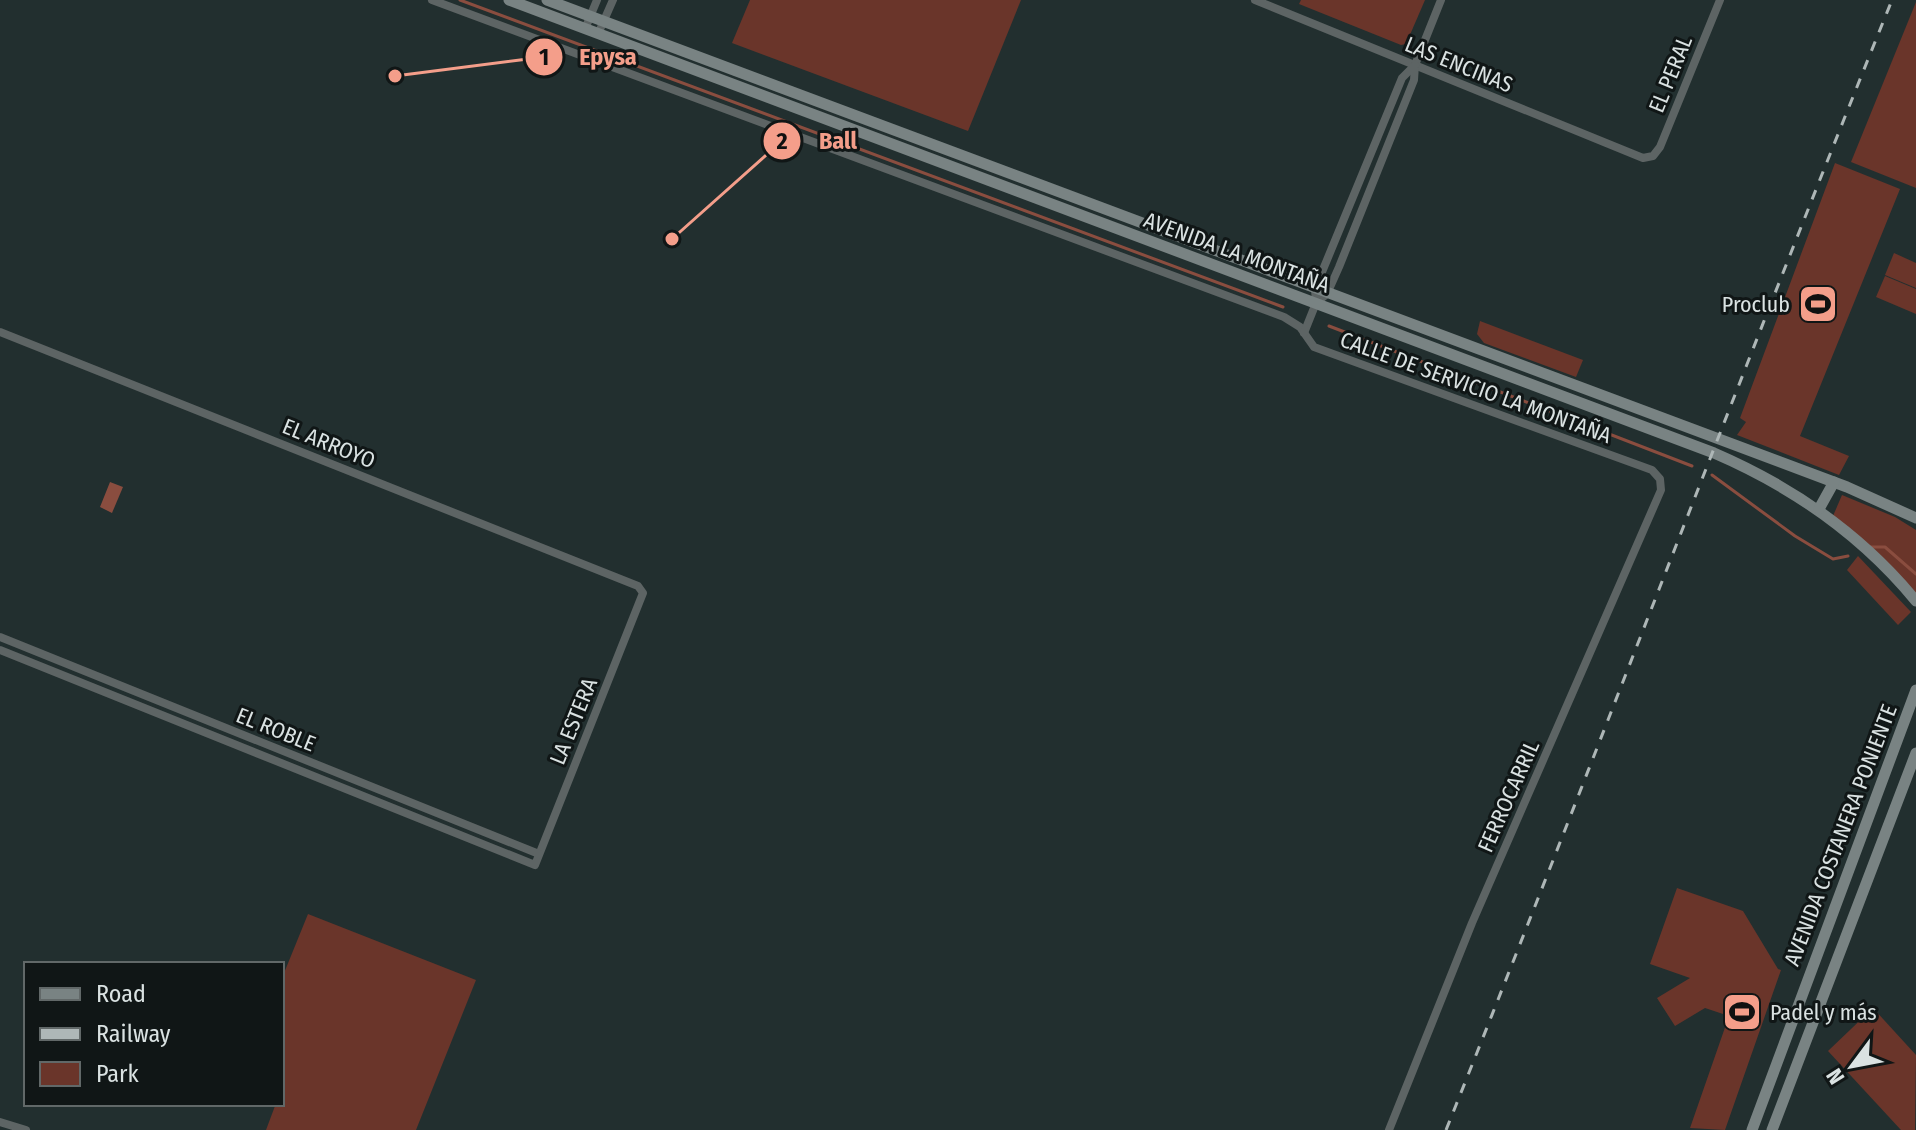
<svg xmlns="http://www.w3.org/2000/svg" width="1916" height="1130" font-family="'Fira Sans Condensed',sans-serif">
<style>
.green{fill:#6a352a}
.water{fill:#8a4d3f}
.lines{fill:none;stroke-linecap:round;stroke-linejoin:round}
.stream{stroke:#8a4d3f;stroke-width:3}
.street{stroke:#5d6464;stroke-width:8}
.secondary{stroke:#798383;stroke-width:11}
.rail{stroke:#aeb7b7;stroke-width:3;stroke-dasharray:10 10;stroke-linecap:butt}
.labels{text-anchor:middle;stroke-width:6;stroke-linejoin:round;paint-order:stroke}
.street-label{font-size:22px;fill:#dae2e2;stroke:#101616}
.poi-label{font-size:22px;fill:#dae2e2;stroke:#101616;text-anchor:end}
.leader{fill:none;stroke:#f49e8a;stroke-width:3}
.callout-dot{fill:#f49e8a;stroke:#101616;stroke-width:3}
.mark-label{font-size:24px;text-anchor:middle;font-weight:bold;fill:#111}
.callout-label{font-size:24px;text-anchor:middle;font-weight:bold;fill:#f49e8a;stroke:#101616;stroke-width:6;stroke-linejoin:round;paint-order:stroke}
</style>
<rect width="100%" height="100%" fill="#222f2f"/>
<g class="green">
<polygon points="750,0 1021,0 968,131 732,43"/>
<polygon points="1301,0 1425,0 1406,44 1401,45 1299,4"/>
<polygon points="1916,2 1916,188 1851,162"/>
<polygon points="1835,163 1900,189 1800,436 1849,456 1839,475 1737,435 1746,422 1740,418"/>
<polygon points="1894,253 1916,263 1916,288 1885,275"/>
<polygon points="1885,276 1916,289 1916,314 1876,297"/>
<polygon points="1480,321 1583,360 1576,377 1484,343 1477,334"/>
<polygon points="1842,495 1895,517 1916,530 1916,598 1833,516"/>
<polygon points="1858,556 1911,612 1898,625 1847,570"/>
<polygon points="1677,888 1743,911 1778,969 1781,970 1725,1130 1690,1128 1729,1016 1705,1008 1675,1026 1657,998 1690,978 1650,964"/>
<polygon points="308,914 476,980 416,1130 266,1130 275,1106 271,1104 282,1104 282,978"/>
<polygon points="1873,1008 1916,1055 1915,1130 1901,1130 1828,1051"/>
</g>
<polygon class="water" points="110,482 123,487 112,513 100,507"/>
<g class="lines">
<g class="stream">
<polyline points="460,0 1283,307"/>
<polyline points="1329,326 1692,466"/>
<polyline points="1712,475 1795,536 1833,559 1848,556"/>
<polyline points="1869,547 1885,547 1916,574"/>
</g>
<g class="street">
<polyline points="432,0 1284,317 1300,327 1314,347 1652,470 1660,479 1661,490 1472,923 1389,1130"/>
<polyline points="1255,0 1643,158 1653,156 1660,147 1720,0"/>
<polyline points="585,29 597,0"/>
<polyline points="598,34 613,0"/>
<polyline points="1316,303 1327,294 1339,267 1414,80 1415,65 1441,0"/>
<polyline points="0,332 638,586 643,593 535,865 0,650"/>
<polyline points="1304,333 1316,303 1315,289 1402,78 1415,65"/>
<polyline points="0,637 539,854"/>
<polyline points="0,1122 26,1130"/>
</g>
<g class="secondary">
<path d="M509 0 1714 453C1793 487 1861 534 1916 601"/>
<polyline points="547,0 1847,487 1916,518"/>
<polyline points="1819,509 1834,482"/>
<polyline points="1752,1130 1916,690"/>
<polyline points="1772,1130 1916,753"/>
</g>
<path class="rail" d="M1446 1130C1597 754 1740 375 1892 0"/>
</g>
<defs>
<g id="stadium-square" transform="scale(2)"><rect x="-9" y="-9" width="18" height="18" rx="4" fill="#f49e8a" stroke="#101616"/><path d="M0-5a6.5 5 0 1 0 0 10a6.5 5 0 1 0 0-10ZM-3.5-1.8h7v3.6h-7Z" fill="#111"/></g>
</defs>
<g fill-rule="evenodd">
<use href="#stadium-square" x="1818" y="304"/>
<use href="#stadium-square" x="1742" y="1012"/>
</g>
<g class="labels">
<g class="street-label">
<text transform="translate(1459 64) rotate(22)" y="8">LAS ENCINAS</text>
<text transform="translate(1670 74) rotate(-68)" y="8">EL PERAL</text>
<text transform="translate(1237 252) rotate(20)" y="8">AVENIDA LA MONTAÑA</text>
<text transform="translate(1476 387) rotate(20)" y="8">CALLE DE SERVICIO LA MONTAÑA</text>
<text transform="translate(329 443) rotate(22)" y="8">EL ARROYO</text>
<text transform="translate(573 721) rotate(-68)" y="8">LA ESTERA</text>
<text transform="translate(276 729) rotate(22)" y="8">EL ROBLE</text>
<text transform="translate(1508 796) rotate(-66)" y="8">FERROCARRIL</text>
<text transform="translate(1840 835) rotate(-69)" y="8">AVENIDA COSTANERA PONIENTE</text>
</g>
<g class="poi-label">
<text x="1790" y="312">Proclub</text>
<text x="1770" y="1020" text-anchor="start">Padel y más</text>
</g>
</g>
<path class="leader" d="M395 76L544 57M672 239L782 141"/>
<g class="callout-dot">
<circle cx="395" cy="76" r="8"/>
<circle cx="672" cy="239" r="8"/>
<circle cx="544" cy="57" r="20"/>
<circle cx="782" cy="141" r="20"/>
</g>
<g class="mark-label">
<text x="544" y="65">1</text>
<text x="782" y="149">2</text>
</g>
<g class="callout-label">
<text x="608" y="65">Epysa</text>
<text x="838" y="149">Ball</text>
</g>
<rect x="24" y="962" width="260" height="144" fill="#101616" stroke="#616868" stroke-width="2"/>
<rect x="40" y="988" width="40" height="12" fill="#798383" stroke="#616868" stroke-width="2"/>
<text x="96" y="1002" font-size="24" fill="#dae2e2">Road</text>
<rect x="40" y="1028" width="40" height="12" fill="#aeb7b7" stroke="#616868" stroke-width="2"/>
<text x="96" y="1042" font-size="24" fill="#dae2e2">Railway</text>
<rect x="40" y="1062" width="40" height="24" fill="#6a352a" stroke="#616868" stroke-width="2"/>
<text x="96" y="1082" font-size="24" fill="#dae2e2">Park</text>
<g transform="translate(1852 1066) rotate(238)" stroke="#101616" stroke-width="6" paint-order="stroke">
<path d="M0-6L14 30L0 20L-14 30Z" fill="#dae2e2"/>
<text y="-12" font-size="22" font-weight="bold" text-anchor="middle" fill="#dae2e2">N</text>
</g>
</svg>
